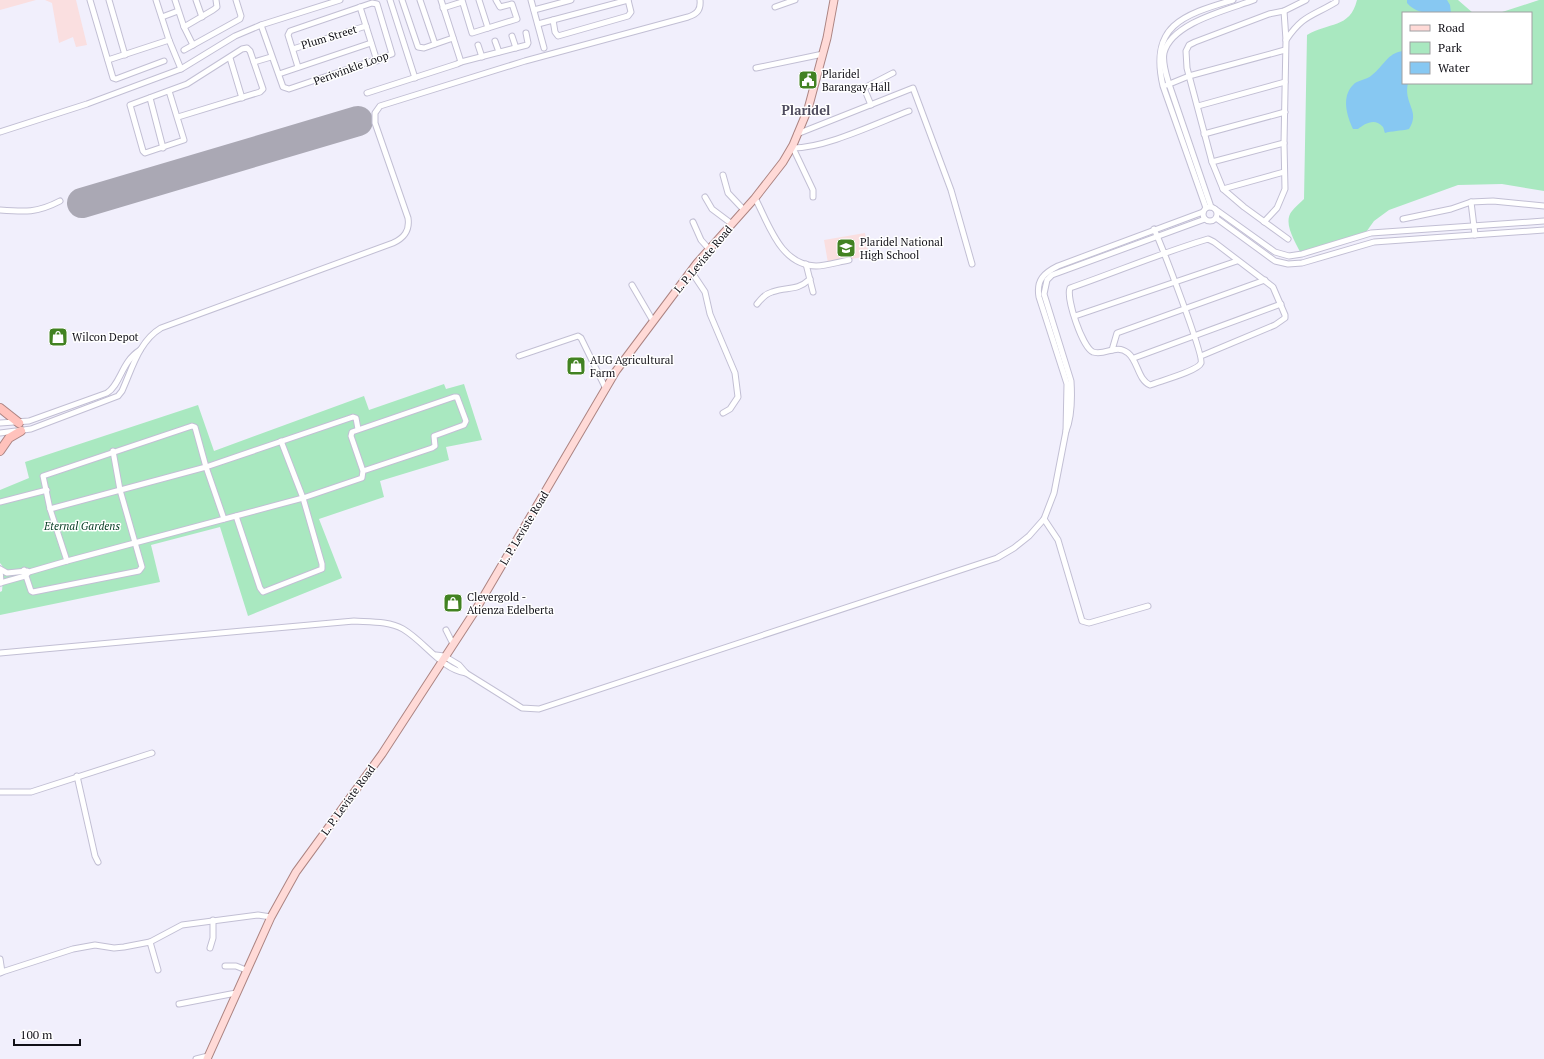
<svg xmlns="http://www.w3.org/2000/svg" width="1544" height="1059" font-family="'PT Serif',serif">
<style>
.education{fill:#fadfe0}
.green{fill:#a9e8c0}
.water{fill:#87c8f2}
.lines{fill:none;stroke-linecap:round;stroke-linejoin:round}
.runway{stroke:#aaa8b4;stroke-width:30}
.minor-casing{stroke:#c2bfd4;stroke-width:7}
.major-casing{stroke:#ac8482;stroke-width:9}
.highway-casing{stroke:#ac8482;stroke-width:10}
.minor{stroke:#fff;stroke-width:5}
.major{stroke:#ffdad7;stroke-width:7}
.highway{stroke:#ffc2bc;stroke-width:8}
.labels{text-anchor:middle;stroke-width:3;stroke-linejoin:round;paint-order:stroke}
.street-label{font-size:11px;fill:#111017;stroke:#fff}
.poi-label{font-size:11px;fill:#111017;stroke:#fff;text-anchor:start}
.park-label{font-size:11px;font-style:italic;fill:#033a20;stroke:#fff}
.quarter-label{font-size:13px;font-weight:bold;fill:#4e4b5d;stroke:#fff}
</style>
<rect width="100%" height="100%" fill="#f1effc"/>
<g class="education">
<polygon points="0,0 36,0 0,10"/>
<polygon points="45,0 76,0 87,45 76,47 73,37 59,43 52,3"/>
<polygon points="865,233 869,256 828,263 824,240"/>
</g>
<g class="green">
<path d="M1357 0H1458L1473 13H1403V83H1531V13H1499L1539 0H1544V191L1502 184 1458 185 1389 210 1374 221 1364 235 1301 254C1296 242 1282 223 1292 211 1295 207 1300 203 1304 199L1307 35C1328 22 1350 29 1357 0Z"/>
<polygon points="444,384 446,389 464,384 482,440 446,447 449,460 380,481 384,497 319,519 342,578 248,616 220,527 151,545 160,582 0,615 0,592 2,591 4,568 0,563 0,490 29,478 25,462 198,405 214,451 364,396 369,410"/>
</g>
<g class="water">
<path d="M1407 0H1447L1450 5 1451 13C1435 13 1418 16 1407 3Z"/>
<path d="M1403 51V83H1408C1403 104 1421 111 1409 129 1401 131 1391 131 1385 133 1384 131 1384 129 1383 127 1375 117 1364 124 1358 129H1353C1347 116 1341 97 1353 85 1357 80 1367 80 1372 75 1384 66 1387 53 1403 51Z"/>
</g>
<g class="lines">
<polyline class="runway" points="82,203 358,121"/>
<g class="minor-casing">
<g id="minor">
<polyline points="90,0 113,78 116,79 164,61"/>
<polyline points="109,0 125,55"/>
<polyline points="156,0 169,40 181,69"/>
<polyline points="175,0 184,27 213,10 217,7 216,0"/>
<polyline points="196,0 202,17"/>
<polyline points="390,0 415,78"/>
<polyline points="402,0 418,47 424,48 453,38"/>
<polyline points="420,0 435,44"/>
<polyline points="441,0 461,62 527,45 528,43 526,33"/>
<polyline points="462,0 472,33 517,19 512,4 500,7 496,0"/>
<polyline points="479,0 488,28"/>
<polyline points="531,0 544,48"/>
<polyline points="360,7 377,61"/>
<polyline points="775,7 795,0"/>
<polyline points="443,8 462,2"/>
<polyline points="534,10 571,0"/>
<polyline points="162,17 178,11"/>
<polyline points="553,20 555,32 558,36 628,16 631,12 628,0"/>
<polyline points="538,24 628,0"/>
<polyline points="261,25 283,87 289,89 392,54 377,4 372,3 290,31 288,35 298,67"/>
<polyline points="184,27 193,45"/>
<polyline points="512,36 516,48"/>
<path d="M1286 40C1303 15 1311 17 1336 2V0"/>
<polyline points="495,41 499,52"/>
<polyline points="478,45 482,57"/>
<polyline points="293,49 366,26"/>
<polyline points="184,50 240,19 241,16 236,0"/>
<polyline points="230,58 242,98"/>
<polyline points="108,60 169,40"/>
<polyline points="254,62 271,57"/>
<polyline points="756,68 823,54"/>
<polyline points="279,74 371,43"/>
<polyline points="1167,85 1189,76 1285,50"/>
<polyline points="169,91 184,140 145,153 143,151 130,105 187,84 242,49 247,48 250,51 263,89 260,92 178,117"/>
<polyline points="367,93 457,64 461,62"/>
<polyline points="150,98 163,148"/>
<polyline points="871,105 864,88 893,73"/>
<polyline points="1198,106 1285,82"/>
<polyline points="0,132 87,104 181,69 235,36 261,25 340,0"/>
<polyline points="797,134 913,88 951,190 972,264"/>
<polyline points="1204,134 1285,112"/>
<path d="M791 148C824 149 877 123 909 111"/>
<polyline points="793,148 813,190 813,197"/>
<polyline points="1212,162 1284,143"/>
<polyline points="723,175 728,193 744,210"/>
<polyline points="1223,189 1284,172"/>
<polyline points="705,197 712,209 732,224"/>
<path d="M755 198C769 224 780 265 816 266 826 266 838 262 849 260"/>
<polyline points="1471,202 1475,235"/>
<path d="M1211 207 1169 84C1166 74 1162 63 1164 53 1171 23 1227 10 1254 0"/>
<circle cx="1210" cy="214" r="7"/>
<path d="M1206 208 1163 86C1149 26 1182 15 1233 0"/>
<polyline points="1215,209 1275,252 1289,256 1302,254 1371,233 1544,221"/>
<path d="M0 210C25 212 37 213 60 201"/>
<polyline points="1216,218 1275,261 1288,264 1302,263 1374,242 1544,230"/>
<polyline points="1403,219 1451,209 1471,202 1493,201 1544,206"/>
<polyline points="693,222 701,240 709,249"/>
<polyline points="1264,222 1277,208 1285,189 1284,143 1286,40 1284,11"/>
<path d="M1154 229C1161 244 1204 355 1201 363 1198 371 1160 381 1150 385 1138 380 1138 361 1128 353 1116 343 1106 356 1093 352 1082 347 1066 298 1070 288 1116 272 1161 253 1208 239L1214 242 1273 287 1285 315V318L1275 325 1201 356"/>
<polyline points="1288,239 1244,207 1223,189 1212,162 1187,68 1186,51 1189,45 1195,42 1269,14 1284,11 1306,0"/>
<polyline points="806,264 813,292"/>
<polyline points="691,271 705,292 710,314 735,373 738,397 730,409 723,413"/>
<polyline points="632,285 653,321"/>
<path d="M757 304C761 299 765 294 772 292 787 286 796 292 810 279"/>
<polyline points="1075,316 1237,261"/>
<polyline points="1112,350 1117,333 1265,280"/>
<polyline points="519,356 578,336 581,338 606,389"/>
<polyline points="1134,358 1281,304"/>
<path d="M0 423 29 421 107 393C121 384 121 362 140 350"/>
<path d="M1066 431 1067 384 1039 297C1036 280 1044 273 1058 266L1203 212"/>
<path d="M0 433 31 429 118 396 122 391C132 369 139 341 161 328L393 243C404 238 410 231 408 218L375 123V113L380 106 525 61 688 17C697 14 701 10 700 0"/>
<polyline points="0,502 47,490"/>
<polyline points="50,509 206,467 353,417 356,418 358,429"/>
<polyline points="236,516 260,588 263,592 322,569 322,564 303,498 281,441"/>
<polyline points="1044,519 1058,540 1082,621 1089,623 1148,606"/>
<polyline points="67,561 50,509 43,476 192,426 195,427 206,467 224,519"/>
<polyline points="0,569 7,573 27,571"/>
<polyline points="0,569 1,583"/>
<polyline points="24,570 31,591 33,592 139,571 142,567 120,490 113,451"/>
<polyline points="0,583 25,576 29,572 67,561 303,498 362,478 363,471 351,436 352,432 454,397 457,397 466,421 464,425 434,436 435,446 432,448 363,471"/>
<polyline points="446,630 453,644"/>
<path d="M0 653 354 621C371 622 389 621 403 629 425 642 441 669 466 673"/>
<path d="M436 655 444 656 459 665 466 673 522 708 539 709 997 558 1014 548 1029 536 1044 519 1054 493 1066 431C1072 417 1072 397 1071 381L1044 294 1047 280 1052 275 1205 219"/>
<polyline points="77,776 95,856 98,862"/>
<polyline points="0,792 31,792 152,753"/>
<polyline points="150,942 182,925 258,915 271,917"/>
<polyline points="210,948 213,938 213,920"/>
<polyline points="0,959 2,972 0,973"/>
<polyline points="225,966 236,966 246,970"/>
<polyline points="2,972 73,949 95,945 114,948 124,947 150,942 158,970"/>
<polyline points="179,1004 236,993"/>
<polyline points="196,1059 208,1056"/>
</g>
</g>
<g class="major-casing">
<polyline id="major" points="207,1059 271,917 296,872 382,754 475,611 616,371 697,263 755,198 783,162 793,145 808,109 827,38 834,0"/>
</g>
<g class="highway-casing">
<g id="highway">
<polyline points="0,408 19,423"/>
<polyline points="0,451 9,438 21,431"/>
</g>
</g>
<use href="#minor" class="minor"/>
<use href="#major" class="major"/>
<use href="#highway" class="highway"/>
</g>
<defs>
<g id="civic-square" transform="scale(1)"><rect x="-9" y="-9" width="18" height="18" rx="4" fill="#428222" stroke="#fff"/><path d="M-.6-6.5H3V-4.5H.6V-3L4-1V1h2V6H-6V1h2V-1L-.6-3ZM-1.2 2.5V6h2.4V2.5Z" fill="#fff"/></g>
<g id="school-square" transform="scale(1)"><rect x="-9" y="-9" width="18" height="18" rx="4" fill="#428222" stroke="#fff"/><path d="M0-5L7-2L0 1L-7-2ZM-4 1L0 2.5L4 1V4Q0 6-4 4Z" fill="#fff"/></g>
<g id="shop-square" transform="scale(1)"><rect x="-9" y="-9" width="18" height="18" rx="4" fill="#428222" stroke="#fff"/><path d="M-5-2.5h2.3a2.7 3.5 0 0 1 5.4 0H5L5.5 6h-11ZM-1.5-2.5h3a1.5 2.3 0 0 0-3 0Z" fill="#fff"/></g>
</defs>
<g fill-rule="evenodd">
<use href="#civic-square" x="808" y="80"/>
<use href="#school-square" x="846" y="248"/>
<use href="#shop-square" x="58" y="337"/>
<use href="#shop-square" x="576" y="366"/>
<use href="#shop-square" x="453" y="603"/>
</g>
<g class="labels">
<g class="street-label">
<text transform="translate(329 37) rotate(-17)" y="4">Plum Street</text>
<text transform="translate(351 68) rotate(-20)" y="4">Periwinkle Loop</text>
<text transform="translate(703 259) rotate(-50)" y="4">L. P. Leviste Road</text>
<text transform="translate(524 528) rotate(-59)" y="4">L. P. Leviste Road</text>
<text transform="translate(348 800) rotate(-54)" y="4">L. P. Leviste Road</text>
</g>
<g class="poi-label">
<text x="822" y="78">Plaridel<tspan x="822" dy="13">Barangay Hall</tspan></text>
<text x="860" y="246">Plaridel National<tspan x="860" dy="13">High School</tspan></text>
<text x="72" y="341">Wilcon Depot</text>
<text x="590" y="364">AUG Agricultural<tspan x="590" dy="13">Farm</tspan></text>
<text x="467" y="601">Clevergold -<tspan x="467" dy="13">Atienza Edelberta</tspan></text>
</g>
<g class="park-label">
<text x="82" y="530">Eternal Gardens</text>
</g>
<g class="quarter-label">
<text x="806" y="115">Plaridel</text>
</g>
</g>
<rect x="1402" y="12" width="130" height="72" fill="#ffffff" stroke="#a09fa2"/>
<rect x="1410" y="25" width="20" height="6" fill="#ffdad7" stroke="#a09fa2"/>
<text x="1438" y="32" font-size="12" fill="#111017">Road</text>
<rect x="1410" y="42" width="20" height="12" fill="#a9e8c0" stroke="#a09fa2"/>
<text x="1438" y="52" font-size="12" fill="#111017">Park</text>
<rect x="1410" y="62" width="20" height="12" fill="#87c8f2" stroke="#a09fa2"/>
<text x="1438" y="72" font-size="12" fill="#111017">Water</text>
<path d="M14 1039v6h66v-6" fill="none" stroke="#111017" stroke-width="2"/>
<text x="20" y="1039" font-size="12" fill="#111017" stroke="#ffffff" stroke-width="3" paint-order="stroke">100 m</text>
</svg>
